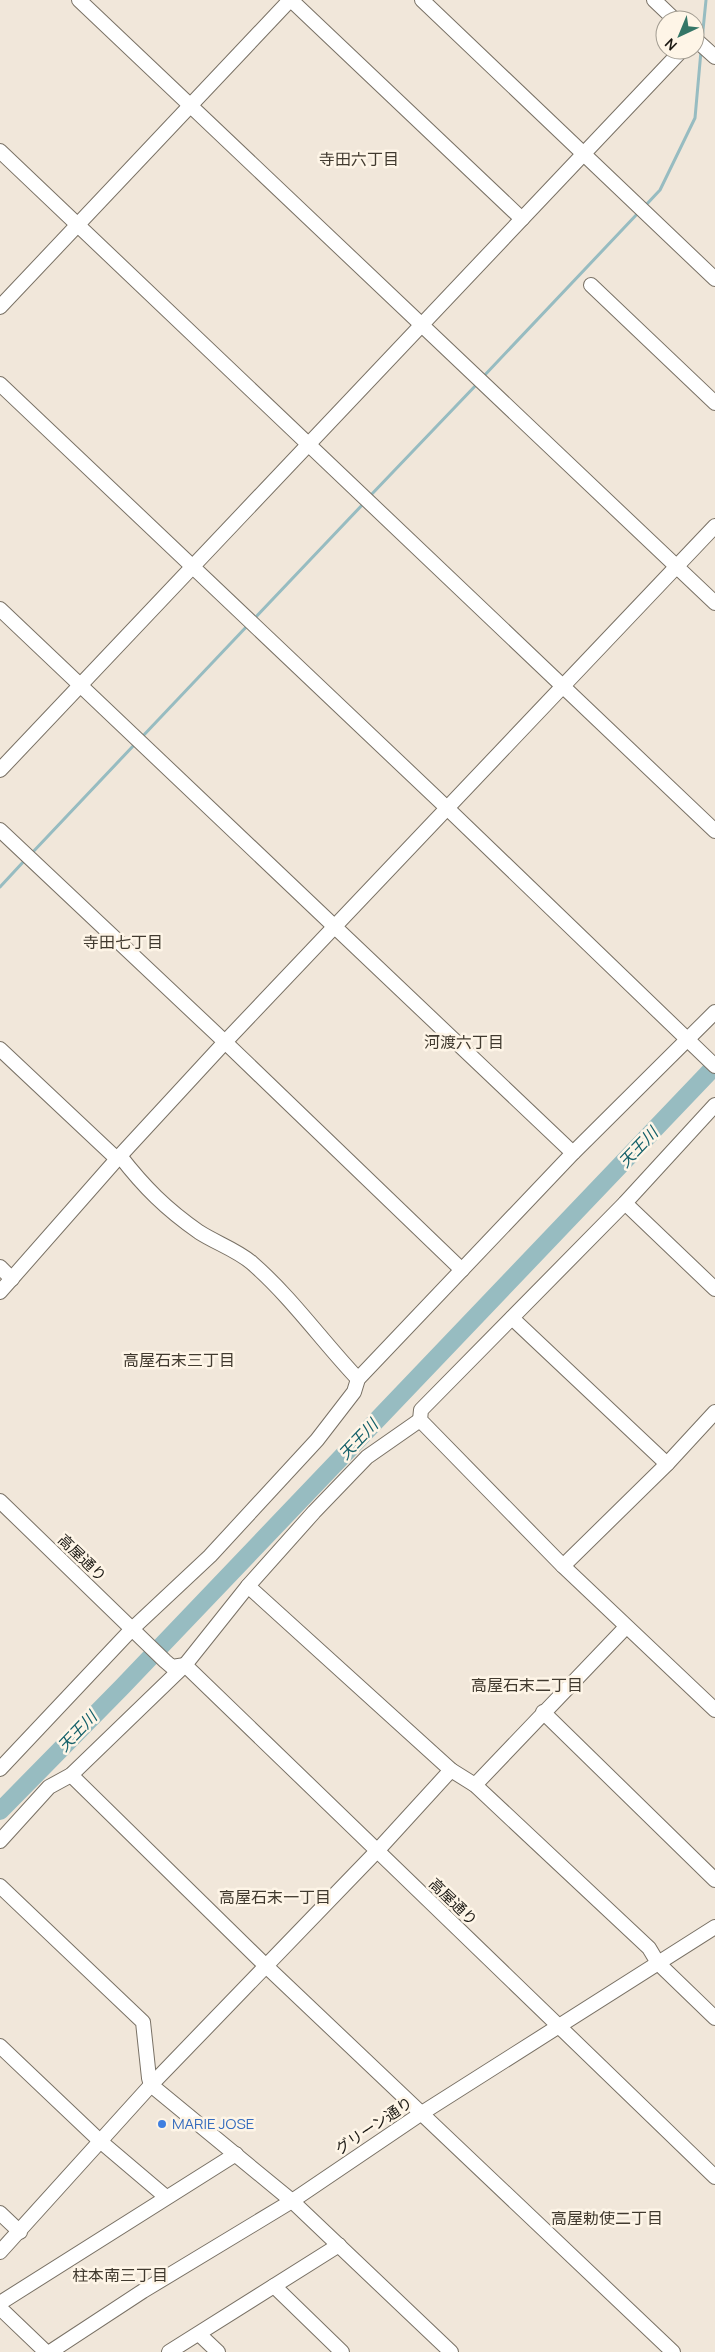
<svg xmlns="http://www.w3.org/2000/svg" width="715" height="2352" font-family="Manrope,'Noto Sans JP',sans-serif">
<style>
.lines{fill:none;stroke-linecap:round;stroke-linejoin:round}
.stream{stroke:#97bcc1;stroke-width:3}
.river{stroke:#97bcc1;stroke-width:18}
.minor-casing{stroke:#797165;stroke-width:16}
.minor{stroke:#fff;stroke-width:14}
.shop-dot{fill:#3f7fe0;stroke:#fef5e7;stroke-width:2}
.labels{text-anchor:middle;stroke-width:5;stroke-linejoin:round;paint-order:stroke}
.street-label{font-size:15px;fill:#1b1813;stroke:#fef5e7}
.shop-label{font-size:15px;fill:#366cbe;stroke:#fef5e7;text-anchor:start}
.neighbourhood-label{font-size:16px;fill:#413a2f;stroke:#fef5e7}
.water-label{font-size:16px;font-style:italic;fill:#146069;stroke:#fef5e7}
</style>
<rect width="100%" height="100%" fill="#f1e7da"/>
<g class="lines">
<g class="stream">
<polyline points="702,40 706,0"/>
<polyline points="645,206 660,190 695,118 701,51"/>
<polyline points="482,378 639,212"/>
<polyline points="370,496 478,383"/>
<polyline points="253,620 364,503"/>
<polyline points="141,738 249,624"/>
<polyline points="31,854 135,744"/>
<polyline points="0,887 25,860"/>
</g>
<polyline class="river" points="0,1811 122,1687 715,1066"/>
<g class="minor-casing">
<g id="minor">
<polyline points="79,0 715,603"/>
<polyline points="291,0 522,219"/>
<polyline points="422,0 715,279"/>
<polyline points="654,0 675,20"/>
<polyline points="695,39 715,57"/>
<polyline points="0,151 715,831"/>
<polyline points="591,285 715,403"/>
<polyline points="0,307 290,0"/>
<polyline points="0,384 447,808 715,1066"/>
<polyline points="0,609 573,1153"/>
<polyline points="0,770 682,50"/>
<polyline points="0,830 225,1042 462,1270"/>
<polyline points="0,1049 117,1159"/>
<polyline points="715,1105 625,1203 421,1410 420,1420 563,1566 715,1710"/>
<path d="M120 1156C144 1187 166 1209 199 1232 216 1243 237 1250 252 1263 292 1298 322 1341 358 1379"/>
<polyline points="625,1203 715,1289"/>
<polyline points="0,1267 12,1279"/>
<polyline points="0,1292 117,1159 225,1042 715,526"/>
<polyline points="512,1318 667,1464"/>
<polyline points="0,1501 165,1661 172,1667 185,1665 715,2177"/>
<polyline points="563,1566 667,1464 715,1412"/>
<polyline points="248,1586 451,1770 475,1785 649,1948 658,1963 715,2018"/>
<polyline points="543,1712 715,1880"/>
<polyline points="0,1769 132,1629 210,1556 317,1440 354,1392 358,1379 573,1153 715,1012"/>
<polyline points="71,1775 266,1966 673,2352"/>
<polyline points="475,1785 626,1627"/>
<polyline points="0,1841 49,1787 71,1775 185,1665 248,1586 314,1512 367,1457 420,1420"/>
<polyline points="0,1886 143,2022 149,2078 151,2085 292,2201 451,2352"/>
<polyline points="0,2046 100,2141 166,2197"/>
<polyline points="0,2213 20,2232"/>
<polyline points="0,2252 151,2085 377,1851 451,1770"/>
<polyline points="274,2286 342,2352"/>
<polyline points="0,2303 236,2154"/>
<polyline points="0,2308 46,2352"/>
<polyline points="199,2334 218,2352"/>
<polyline points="50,2352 143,2291 292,2201 422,2113 715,1927"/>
<polyline points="169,2352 339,2245"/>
</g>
</g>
<use href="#minor" class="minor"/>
</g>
<circle class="shop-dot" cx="162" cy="2124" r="5"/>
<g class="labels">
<g class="street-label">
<text transform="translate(82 1558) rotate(44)" y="5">高屋通り</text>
<text transform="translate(453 1902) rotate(44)" y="5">高屋通り</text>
<text transform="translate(374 2126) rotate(-34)" y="5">グリーン通り</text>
</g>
<g class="shop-label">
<text x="172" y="2129">MARIE JOSE</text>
</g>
<g class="neighbourhood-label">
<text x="359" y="165">寺田六丁目</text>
<text x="123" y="948">寺田七丁目</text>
<text x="464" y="1048">河渡六丁目</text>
<text x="179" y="1366">高屋石末三丁目</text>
<text x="527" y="1691">高屋石末二丁目</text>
<text x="275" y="1903">高屋石末一丁目</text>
<text x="607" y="2224">高屋勅使二丁目</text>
<text x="120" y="2281">柱本南三丁目</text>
</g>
<g class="water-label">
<text transform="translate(638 1147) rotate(-46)" y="6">天王川</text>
<text transform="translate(358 1439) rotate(-46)" y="6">天王川</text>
<text transform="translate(77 1731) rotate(-46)" y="6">天王川</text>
</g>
</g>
<g transform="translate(680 35) rotate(224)"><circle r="24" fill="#fef5e7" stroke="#a39d92"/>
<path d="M0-4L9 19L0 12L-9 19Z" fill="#347667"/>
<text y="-8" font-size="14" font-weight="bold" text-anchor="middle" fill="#1b1813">N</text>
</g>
</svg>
